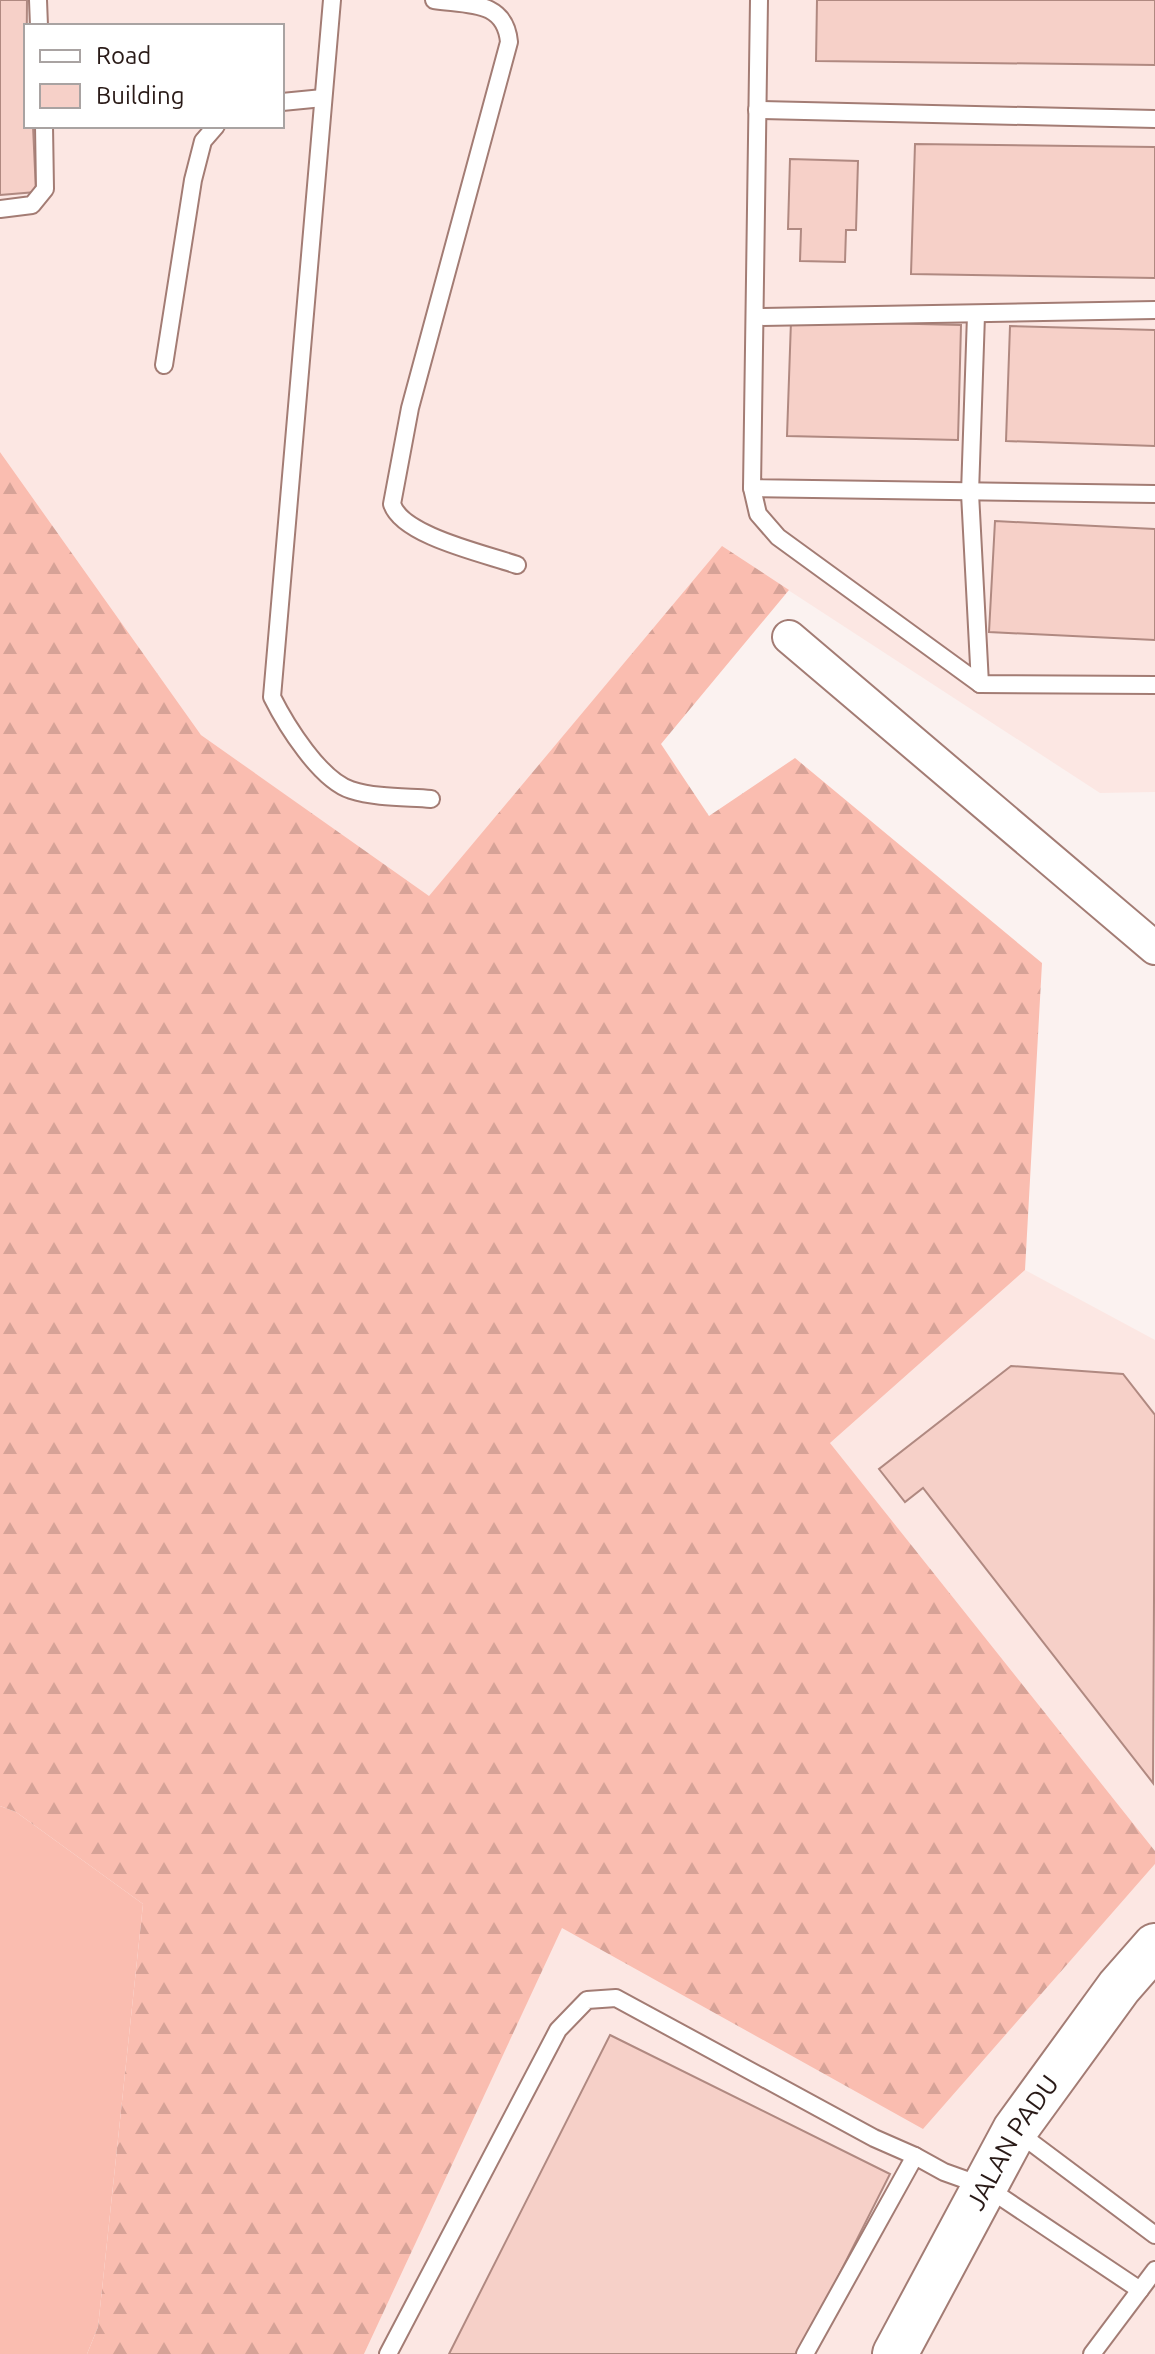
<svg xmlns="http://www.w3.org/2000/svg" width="1155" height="2354" font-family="Ubuntu,sans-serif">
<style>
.built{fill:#fce7e3;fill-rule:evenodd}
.grass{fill:#fabdb0}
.forest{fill:url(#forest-firs)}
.building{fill:#f6d0c8;stroke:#b08981;stroke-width:2}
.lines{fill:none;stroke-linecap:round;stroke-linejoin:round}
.lane-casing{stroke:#a37c74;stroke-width:20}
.street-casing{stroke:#a37c74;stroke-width:36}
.secondary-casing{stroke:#a37c74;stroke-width:48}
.lane{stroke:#fff;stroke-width:16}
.street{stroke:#fff;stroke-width:32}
.secondary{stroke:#fff;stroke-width:44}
.labels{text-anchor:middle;stroke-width:8;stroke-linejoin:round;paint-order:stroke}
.street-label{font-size:26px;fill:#291a17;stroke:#fff}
</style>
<defs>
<pattern id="forest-firs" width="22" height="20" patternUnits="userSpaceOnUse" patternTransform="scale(2)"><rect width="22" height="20" fill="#fabdb0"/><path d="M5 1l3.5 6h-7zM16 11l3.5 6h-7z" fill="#d6a297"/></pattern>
</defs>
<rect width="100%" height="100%" fill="#fbf2f0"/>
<g class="built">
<path d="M0 0H1155V792L1100 793 722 547 429 897 201 735 0 452ZM26 26H282V126H26Z"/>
<polygon points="1025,1270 1155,1340 1155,1851 830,1443"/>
<polygon points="1155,1864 1155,2354 364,2354 562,1927 923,2128"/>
</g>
<polygon class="grass" points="0,1806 16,1812 143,1904 98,2327 87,2354 0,2354"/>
<polygon class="forest" points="0,452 201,735 429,896 722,546 789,590 661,744 709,816 795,758 1042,963 1025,1270 830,1443 1155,1851 1155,1864 923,2129 562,1928 364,2354 87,2354 98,2327 143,1904 16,1812 0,1806"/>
<g class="building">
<polygon points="0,0 27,0 26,126 33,126 36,192 0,195"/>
<polygon points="817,0 1155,0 1155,65 816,61"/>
<polygon points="915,144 1155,147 1155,278 911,274"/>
<polygon points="790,159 858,161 856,230 846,230 845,262 800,261 801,229 788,229"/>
<polygon points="791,321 961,325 958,440 787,436"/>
<polygon points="1010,326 1155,330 1155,446 1006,441"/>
<polygon points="995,521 1155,529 1155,640 989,632"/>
<polygon points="1011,1366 1123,1374 1155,1415 1153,1783 923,1488 905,1502 879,1469"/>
<polygon points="610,2035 890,2174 799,2354 449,2354"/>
</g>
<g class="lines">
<g class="lane-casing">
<g id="lane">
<polyline points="38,0 39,26"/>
<path d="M332 0 272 697C286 725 320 780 351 790 376 798 406 797 431 799"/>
<path d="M434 0C468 5 505 0 509 42L410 408 392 504C402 536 486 554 517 565"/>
<polyline points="759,0 752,488 1155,494"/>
<polyline points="282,102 323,98"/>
<polyline points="757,110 1155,119"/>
<polyline points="0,209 32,205 45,189 44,126"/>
<polyline points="976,315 970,493 980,684"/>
<polyline points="755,317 1155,310"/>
<polyline points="164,365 193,180 203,141 216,126"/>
<polyline points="752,488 758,514 778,537 980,684 1155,685"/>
<polyline points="1016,2131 1155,2235"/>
<polyline points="915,2156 944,2172 986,2187 1140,2290"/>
<polyline points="388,2354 558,2030 587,2000 616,1998 874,2138 915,2156 805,2354"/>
<polyline points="1092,2354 1155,2270"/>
</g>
</g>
<g class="street-casing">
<polyline id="street" points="789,637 1155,948"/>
</g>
<g class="secondary-casing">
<g id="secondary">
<path id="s1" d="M895 2354 1015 2130 1119 1987 1155 1946"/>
</g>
</g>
<use href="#lane" class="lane"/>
<use href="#street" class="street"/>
<use href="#secondary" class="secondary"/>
</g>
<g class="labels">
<g class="street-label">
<text dy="9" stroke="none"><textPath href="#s1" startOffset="242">JALAN PADU</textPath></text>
</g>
</g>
<rect x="24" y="24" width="260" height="104" fill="#ffffff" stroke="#a9a3a2" stroke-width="2"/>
<rect x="40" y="50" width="40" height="12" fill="#ffffff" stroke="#a9a3a2" stroke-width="2"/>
<text x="96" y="64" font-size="24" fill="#291a17">Road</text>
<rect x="40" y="84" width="40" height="24" fill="#f6d0c8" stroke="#a9a3a2" stroke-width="2"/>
<text x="96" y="104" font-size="24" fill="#291a17">Building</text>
</svg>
